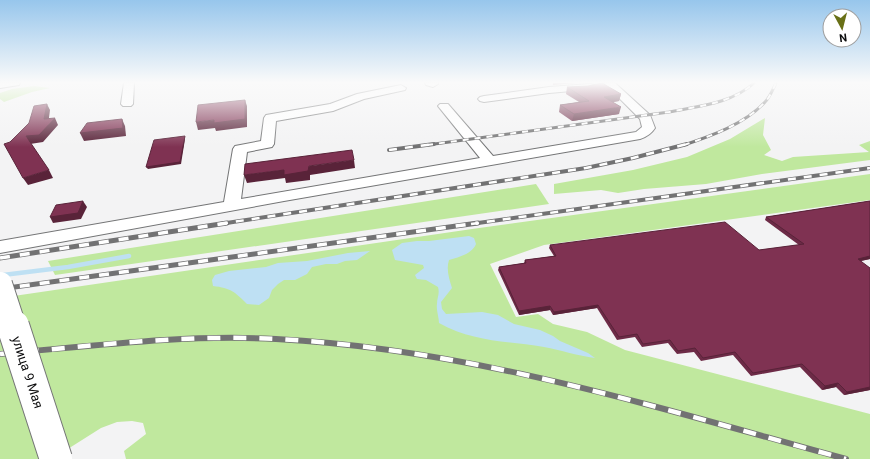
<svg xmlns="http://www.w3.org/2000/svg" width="870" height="459" font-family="Roboto,sans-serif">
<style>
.green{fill:#c0e89e}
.water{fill:#bee0f3}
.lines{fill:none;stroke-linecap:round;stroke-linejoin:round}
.stream{stroke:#bee0f3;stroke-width:4.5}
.minor-casing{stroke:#747576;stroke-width:2}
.minor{fill:#fff;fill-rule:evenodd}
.rail-far3-casing{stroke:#727273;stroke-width:3}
.rail-far2-casing{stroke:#727273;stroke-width:4}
.rail-far1-casing{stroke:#727273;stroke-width:5}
.rail-casing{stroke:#727273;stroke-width:6}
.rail-far3{stroke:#fff;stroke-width:2;stroke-dasharray:6;stroke-linecap:butt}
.rail-far2{stroke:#fff;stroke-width:2.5;stroke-dasharray:8;stroke-linecap:butt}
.rail-far1{stroke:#fff;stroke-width:3.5;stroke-dasharray:10;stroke-linecap:butt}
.rail{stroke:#fff;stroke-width:4.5;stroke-dasharray:13;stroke-linecap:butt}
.major-bridge-far1-casing{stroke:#747576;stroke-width:26;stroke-linecap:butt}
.major-bridge-casing{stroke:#747576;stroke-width:34;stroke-linecap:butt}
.major-bridge-far1{stroke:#fff;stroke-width:24}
.major-bridge{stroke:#fff;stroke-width:32}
.wall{fill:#6d2b47}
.shaded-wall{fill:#592339}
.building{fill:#7f3252;stroke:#592339}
.labels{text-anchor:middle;stroke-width:4;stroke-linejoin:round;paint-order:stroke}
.near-street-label{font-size:13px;fill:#0c0c0d;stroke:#fff}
</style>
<rect width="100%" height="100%" fill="#f3f3f4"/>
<g class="green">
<polygon points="34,86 50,88 32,92 4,102 0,99 0,93 12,89"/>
<polygon points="765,118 763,135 771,150 764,155 782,161 793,157 869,152 859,145 870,141 870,160 762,174 706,184 644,189 618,193 601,190 554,194 554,184 633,170 687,157 730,139"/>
<polygon points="870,174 870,200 544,245 490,264 516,317 538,314 553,324 587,332 625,350 870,414 870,459 126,459 124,451 146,434 143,423 132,421 117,422 101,428 52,459 0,459 0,298 472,229"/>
<polygon points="536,184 549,204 55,275 48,261"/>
</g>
<g class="water">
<path d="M469 236 474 238 476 244C472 254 459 257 449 260 446 269 449 279 452 288L441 302 442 309 446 314 482 312 498 315 514 324 540 330 553 336 560 341 588 353 595 358C578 356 561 350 544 347 507 341 473 342 439 323 439 317 436 310 437 304 437 297 440 294 438 287L426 280 417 279 415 275 424 268 423 265 395 260 392 250 402 243 417 241H429Z"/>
<path d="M370 251 357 260 345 261 337 264H326L312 267 307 274 295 280H284L278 284 272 290 269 298 259 305 247 304C235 292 231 288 213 286L212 280 215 275 229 271 266 267 278 263 307 261 348 253Z"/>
</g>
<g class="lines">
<polyline class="stream" points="3,275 68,267 129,256"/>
<g class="minor-casing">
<g id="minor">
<polygon points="0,83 20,83 19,85 0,88"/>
<polygon points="124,83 134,83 133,104 131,106 123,106 121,104"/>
<polygon points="425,83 438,83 438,84 433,87 426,85"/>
<path d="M604 83H615L650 115 655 128C652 133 646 137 640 139L284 201 0 253V241L224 202 233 149 235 146 261 141 264 118 266 115 330 104 357 94 401 85 406 88 405 90 364 99 333 111 276 121 274 144 272 147 247 152 241 199 480 158 438 106 440 104H448L493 156 636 132 642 127 640 119Z"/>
<polygon points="590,84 594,85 595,87 594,89 549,93 484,102 480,101 478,99 480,97 484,96 549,87"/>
</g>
</g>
<use href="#minor" class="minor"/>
<g class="rail-far3-casing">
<g id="rail-far3">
<path d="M427 145 669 112C698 106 731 104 754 83"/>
<path d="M684 145C711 136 745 124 765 102 770 97 773 89 776 83"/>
</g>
</g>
<g class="rail-far2-casing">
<g id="rail-far2">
<polyline points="389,150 434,144"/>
<polyline points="220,224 586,168 633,158 687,144"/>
<polyline points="471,224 870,168"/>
</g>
</g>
<g class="rail-far1-casing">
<g id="rail-far1">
<polyline points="0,258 227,223"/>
<polyline points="0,289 478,223"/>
</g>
</g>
<g class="rail-casing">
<path id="rail" d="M0 354C92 346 184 334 276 339 472 349 658 408 846 459"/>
</g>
<use href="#rail-far3" class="rail-far3"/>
<use href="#rail-far2" class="rail-far2"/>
<use href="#rail-far1" class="rail-far1"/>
<use href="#rail" class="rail"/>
<g class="major-bridge-far1-casing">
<polyline id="major-bridge-far1" points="0,284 14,327"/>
</g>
<g class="major-bridge-casing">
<polyline id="major-bridge" points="13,326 56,459"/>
</g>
<use href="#major-bridge-far1" class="major-bridge-far1"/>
<use href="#major-bridge" class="major-bridge"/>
</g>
<g class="wall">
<polygon points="567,87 621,94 619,101 612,102 619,114 572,121 559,112 560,105 579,102 566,94"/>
<polygon points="870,201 870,259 861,261 870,390 844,395 836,387 822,390 800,367 751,376 733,355 701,361 694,352 677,354 668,343 642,347 635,337 617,340 597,308 553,315 550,310 519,315 498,270 499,267 524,263 525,260 554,256 549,248 550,245 759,250 799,245 765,220 766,217"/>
</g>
<g class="shaded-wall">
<polygon points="553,83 576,83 553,85"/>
<polygon points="621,94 619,101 602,104 604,97"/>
<polygon points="245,100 247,106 247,127 216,131 215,128 198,130 196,122 214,120"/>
<polygon points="47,104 50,110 48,125 55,118 58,125 43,142 30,144 26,136"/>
<polygon points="621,107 619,114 572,121 574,114"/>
<polygon points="122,119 125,126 126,136 84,141 80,133"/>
<polygon points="185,136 185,139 181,164 148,169 146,167"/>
<polygon points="354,160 355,168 310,175 310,180 286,183 285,178 247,183 244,175"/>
<polygon points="49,170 53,178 28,185 23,178"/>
<polygon points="83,201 87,207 81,219 53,223 50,217"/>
<polygon points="870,256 870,259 855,262 858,259"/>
<polygon points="598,305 597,308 553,315 554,312"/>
<polygon points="550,306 550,310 519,315 519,311"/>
<polygon points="838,383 836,387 822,390 825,386"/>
<polygon points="870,387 870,390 844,395 847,392"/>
</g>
<g class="building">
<polygon points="602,83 621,94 604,97 621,107 574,114 560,105 589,101 567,87 588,86"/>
<polygon points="245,100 245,119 214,123 214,120 196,122 198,105"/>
<polygon points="47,104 44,119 55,118 39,135 26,136 49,170 23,178 4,144 10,142 29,123 34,106"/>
<polygon points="122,119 123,128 80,133 87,123"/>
<polygon points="185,136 180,162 146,167 154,140"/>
<polygon points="352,150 354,160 309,166 308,171 284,175 284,170 244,175 245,164"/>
<polygon points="83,201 78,213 50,217 56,205"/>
<polygon points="870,201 870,256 858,259 870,268 870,387 847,392 838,383 825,386 802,364 753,373 735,352 703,358 695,348 678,351 670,340 643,344 637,334 619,337 598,305 554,312 550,306 519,311 499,267 526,263 525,260 556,256 550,245 725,222 759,250 804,244 766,217"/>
</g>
<linearGradient id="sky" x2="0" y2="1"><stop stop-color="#97c6ec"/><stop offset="0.56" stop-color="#fafafa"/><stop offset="1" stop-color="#fafafa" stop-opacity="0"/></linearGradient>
<rect width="870" height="147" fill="url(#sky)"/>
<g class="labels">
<g class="near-street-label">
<text transform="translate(28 372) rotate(72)" y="5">улица 9 Мая</text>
</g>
</g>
<g transform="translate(842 28) rotate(173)"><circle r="19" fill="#ffffff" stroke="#9e9e9e"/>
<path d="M0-3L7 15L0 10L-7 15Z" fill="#697017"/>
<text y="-6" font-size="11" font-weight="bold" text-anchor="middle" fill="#0c0c0d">N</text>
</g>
</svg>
